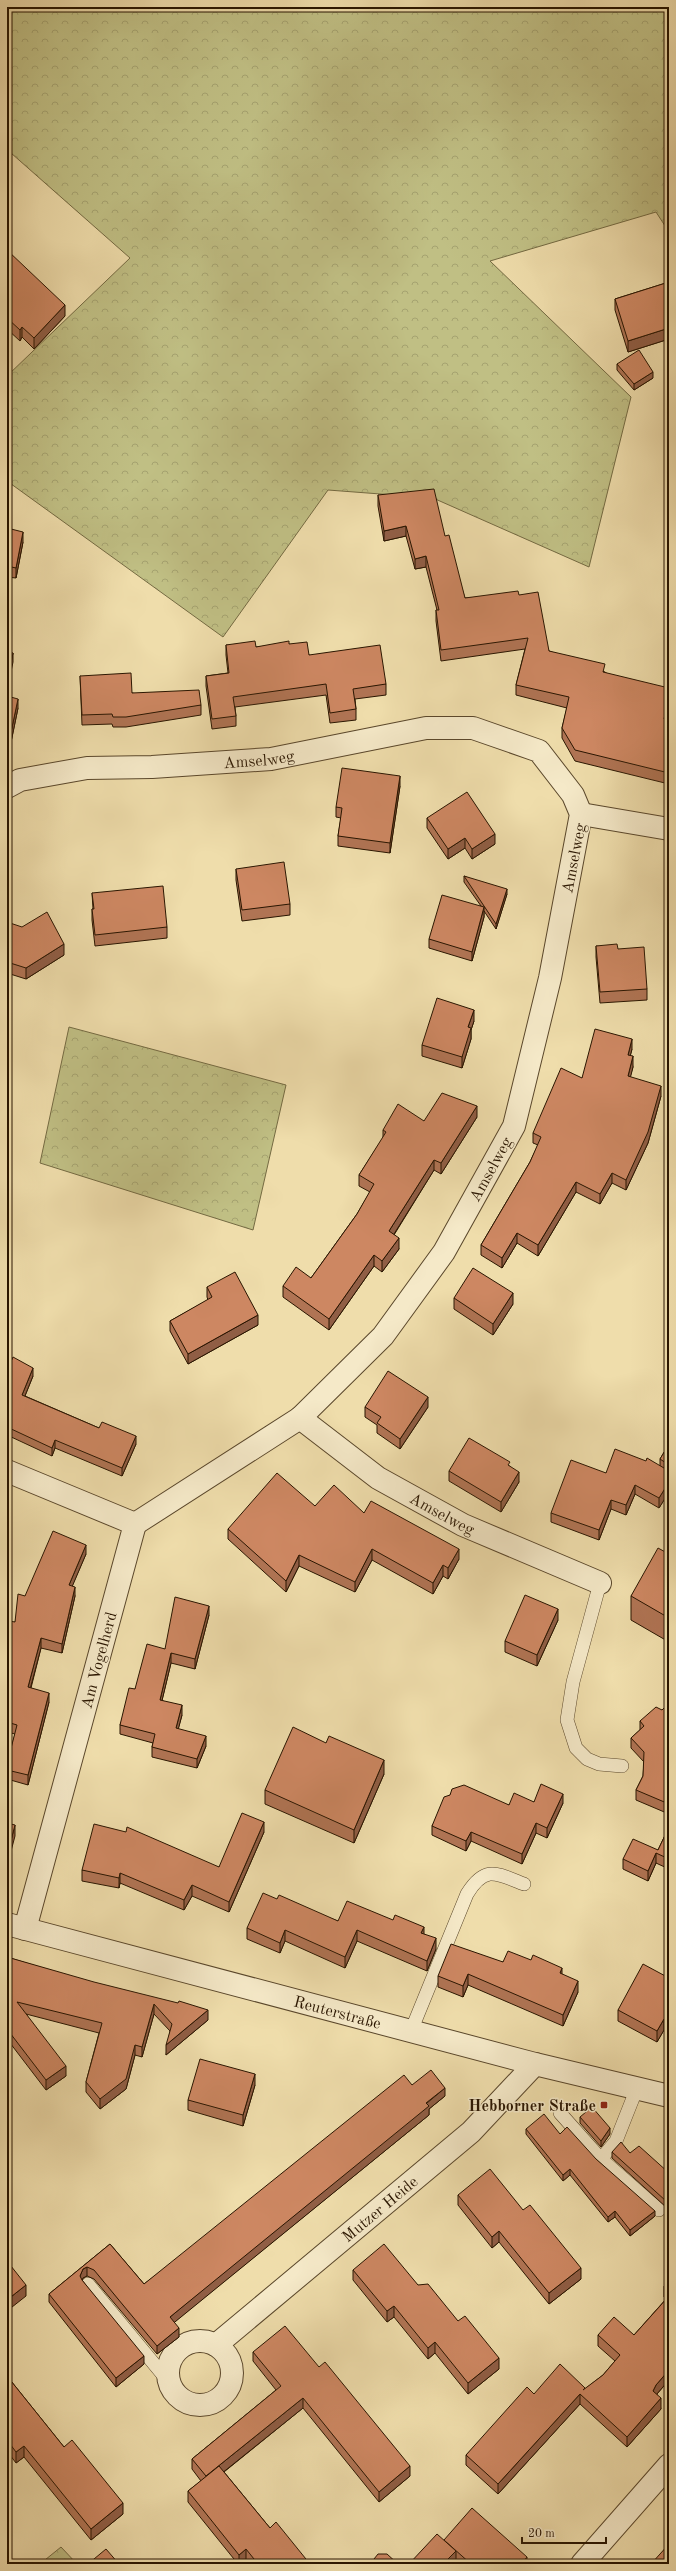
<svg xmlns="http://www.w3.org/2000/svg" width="676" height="2571" font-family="'Old Standard TT',serif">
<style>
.forest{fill:url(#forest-crowns);stroke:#746a42}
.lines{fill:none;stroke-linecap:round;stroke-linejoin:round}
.lane-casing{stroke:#5a472b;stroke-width:14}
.street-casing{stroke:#5a472b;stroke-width:24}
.lane{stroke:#f5e9c8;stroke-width:13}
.street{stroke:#f5e9c8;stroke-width:22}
.wall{fill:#b07454;stroke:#291500}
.shaded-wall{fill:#905e45;stroke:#291500}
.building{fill:#cd8762;stroke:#291500}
.poi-dot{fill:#8f2418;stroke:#f5e9c8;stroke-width:1.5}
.labels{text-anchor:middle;stroke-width:3;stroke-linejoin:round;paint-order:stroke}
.street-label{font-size:16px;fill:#291500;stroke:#f5e9c8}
.poi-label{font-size:16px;font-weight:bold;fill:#291500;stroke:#f5e9c8;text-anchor:end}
</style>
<defs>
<pattern id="forest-crowns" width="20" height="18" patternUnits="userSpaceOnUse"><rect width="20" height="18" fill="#c0bf84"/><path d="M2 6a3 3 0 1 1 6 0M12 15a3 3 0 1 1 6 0" fill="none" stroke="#a5a370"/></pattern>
</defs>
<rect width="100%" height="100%" fill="#efddab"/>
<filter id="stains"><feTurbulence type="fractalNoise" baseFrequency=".005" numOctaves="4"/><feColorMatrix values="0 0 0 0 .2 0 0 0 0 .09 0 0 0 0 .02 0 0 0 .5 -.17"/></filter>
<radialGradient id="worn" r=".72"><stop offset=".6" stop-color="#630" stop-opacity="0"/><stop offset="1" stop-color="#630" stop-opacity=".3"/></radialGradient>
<g class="forest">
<polygon points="7,7 134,7 138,10 141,7 669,7 669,232 656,212 490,261 631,397 589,567 433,498 328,490 223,637 7,481 7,376 130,258 11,153 7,157"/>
<polygon points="69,1027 286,1085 253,1230 40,1163"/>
<polygon points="61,2547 77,2564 40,2564"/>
</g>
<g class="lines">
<g class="lane-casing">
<g id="lane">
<polyline points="600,1583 573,1682 567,1720 576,1748 587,1759 599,1764 622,1766"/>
<path d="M411 2031 467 1894C485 1865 496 1873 524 1884"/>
<polyline points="637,2088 616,2141 601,2159 659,2210"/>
<polyline points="560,2113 601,2159"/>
<polyline points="88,2284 169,2382"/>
</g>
</g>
<g class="street-casing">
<g id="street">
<path id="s1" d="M7 787 20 780 87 768 152 767 271 759 426 728H473L539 751 573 795 581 814 550 978 514 1126 444 1252 383 1336 300 1418 135 1524"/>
<polyline points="581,814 669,829"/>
<path id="s2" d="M300 1418 378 1478 463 1525 600 1583"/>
<polyline points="7,1471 135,1524 25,1929"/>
<path id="s3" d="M7 1924 535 2064 669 2096"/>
<circle cx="200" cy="2373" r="32"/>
<path id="s4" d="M216 2345 471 2132 535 2064"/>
<polyline points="582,2564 669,2465"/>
</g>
</g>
<use href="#lane" class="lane"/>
<use href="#street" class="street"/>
</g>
<g class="wall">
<polygon points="7,250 65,316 34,349 22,337 20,341 7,329"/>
<polygon points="669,282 669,339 628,352 615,310 615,299"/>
<polygon points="617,364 653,378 634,390 617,370"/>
<polygon points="378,495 445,536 465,598 519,595 549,651 605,672 666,719 669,720 669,784 575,761 562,738 562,728 567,708 516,695 516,685 525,649 441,661 436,621 436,610 437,610 426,567 415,569 406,536 384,541 378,506"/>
<polygon points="669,513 669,543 666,542 666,527"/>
<polygon points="7,528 23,542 16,578 7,577"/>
<polygon points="289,644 309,655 386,684 386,695 355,699 356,709 356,720 330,723 326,695 235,707 236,716 236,726 212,729 206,686 206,676 228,673 226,655 226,645 256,647"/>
<polygon points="80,676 132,693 201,705 201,715 126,727 113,727 112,724 82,725"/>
<polygon points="7,696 18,708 10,747 7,746"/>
<polygon points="400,786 390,853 338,846 338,836 341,818 336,817 336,807"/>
<polygon points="427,818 495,844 472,859 465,848 448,859 427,828"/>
<polygon points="236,869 290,904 290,915 242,921 236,880"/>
<polygon points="464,876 507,894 496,929 484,911 484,917 472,961 429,948 429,939 481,906 464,882"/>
<polygon points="92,893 167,927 167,938 95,946 92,920 92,909 93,909"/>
<polygon points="7,922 64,955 26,979 7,973"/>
<polygon points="596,946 618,949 647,989 647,1000 600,1003 596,957"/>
<polygon points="474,1021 471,1030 471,1039 462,1068 422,1056 422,1045"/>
<polygon points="632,1049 630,1056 633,1067 630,1077 661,1096 648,1143 626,1190 612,1183 600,1204 576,1192 538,1256 517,1243 502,1268 481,1255 481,1245 530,1162 538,1145 533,1143 533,1133 582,1078"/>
<polygon points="477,1117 441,1174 434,1170 394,1235 399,1249 382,1272 374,1266 329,1330 283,1297 283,1286 311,1278 357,1214 370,1192 359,1186 359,1175 383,1138 383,1130 424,1121"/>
<polygon points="207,1287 258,1325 188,1364 170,1331 170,1321 208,1300 207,1297"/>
<polygon points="454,1298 513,1304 493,1335 454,1309"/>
<polygon points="7,1371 33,1376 25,1396 136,1444 122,1476 55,1448 52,1456 7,1435"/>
<polygon points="365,1407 428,1407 400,1449 377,1433 377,1425 365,1417"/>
<polygon points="669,1444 669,1492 659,1508 635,1494 626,1515 611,1509 599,1540 551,1522 551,1513 606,1473 660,1466 660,1459"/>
<polygon points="510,1466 519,1482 501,1512 449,1481 449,1471"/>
<polygon points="315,1506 364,1513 459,1559 448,1579 443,1576 433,1594 372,1560 355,1592 299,1566 286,1592 228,1539 228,1529"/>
<polygon points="86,1554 72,1586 75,1596 62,1653 41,1648 31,1688 49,1702 28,1785 7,1779 7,1764 15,1734 7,1732 7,1629 15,1622 25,1596"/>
<polygon points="669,1554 669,1642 631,1620 631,1596"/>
<polygon points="209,1615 195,1669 171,1663 162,1700 182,1715 178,1729 206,1746 197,1768 152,1757 152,1747 153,1743 120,1734 120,1725 135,1689 165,1649"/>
<polygon points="558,1620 537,1666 505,1652 505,1641"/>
<polygon points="669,1703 669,1814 636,1800 636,1790 643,1776 644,1762 631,1748 631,1738 640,1730 640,1721 662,1710"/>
<polygon points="384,1774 354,1843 265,1804 265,1790"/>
<polygon points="450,1795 509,1805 534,1802 563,1803 547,1838 536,1833 522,1864 471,1841 466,1851 432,1835 432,1826"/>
<polygon points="669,1827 669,1869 656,1863 648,1881 623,1869 623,1859 658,1850"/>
<polygon points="264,1832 229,1912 192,1896 184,1910 120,1883 119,1888 82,1881 82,1870 219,1867"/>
<polygon points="277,1899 338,1921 424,1934 436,1949 427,1971 357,1941 345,1968 285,1941 280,1953 247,1939 247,1928"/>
<polygon points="7,1957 208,2020 166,2055 170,2031 154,2014 142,2057 135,2055 126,2089 100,2109 86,2092 86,2082 99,2033 26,2014 66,2076 46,2090 7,2039"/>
<polygon points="503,1962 562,1974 578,1992 563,2026 468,1985 463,1997 438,1987 438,1976"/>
<polygon points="669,1978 669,2031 664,2030 657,2042 618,2021 618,2010"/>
<polygon points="255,2085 243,2126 188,2110 188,2100"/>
<polygon points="412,2085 445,2096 429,2109 429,2115 174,2322 179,2337 157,2354 94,2279 87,2276 83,2278 82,2280 144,2364 116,2387 49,2302 49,2294 110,2244 144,2284"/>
<polygon points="580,2117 610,2134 601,2147 580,2123"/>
<polygon points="526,2129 560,2134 596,2159 655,2216 630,2236 615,2217 608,2222 570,2175 563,2181 526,2134"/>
<polygon points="612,2152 630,2153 669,2173 666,2207 612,2158"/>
<polygon points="458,2195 523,2210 581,2279 549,2304 499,2242 492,2248 458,2205"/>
<polygon points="353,2270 418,2285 458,2321 499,2369 468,2394 435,2353 428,2359 394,2317 387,2322 353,2280"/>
<polygon points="669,2281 669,2380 657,2394 661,2409 627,2447 580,2404 498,2494 466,2465 466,2455 534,2394 585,2389 603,2375 615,2361 598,2346 598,2335 634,2335 666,2299 664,2297 664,2286"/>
<polygon points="253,2352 319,2367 410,2476 379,2502 303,2408 224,2472 270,2528 310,2564 250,2564 246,2559 240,2564 238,2564 188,2502 188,2491 201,2481 192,2469 192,2459 276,2390 253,2361"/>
<polygon points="7,2376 64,2447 123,2514 91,2540 24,2457 16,2463 7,2451"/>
<polygon points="444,2540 527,2564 459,2564 456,2561 453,2564 409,2564"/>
</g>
<g class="shaded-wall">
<polygon points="65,305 65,316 34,349 34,338"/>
<polygon points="22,327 22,337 20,341 20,330"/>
<polygon points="669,328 669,339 628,352 628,341"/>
<polygon points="653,372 653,378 634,390 634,384"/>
<polygon points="406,526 406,536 384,541 384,531"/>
<polygon points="23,532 23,542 16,578 16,568"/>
<polygon points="426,556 426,567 415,569 415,559"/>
<polygon points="13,653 13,662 7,691 7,682"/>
<polygon points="669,697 669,708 664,729 664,719"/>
<polygon points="18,699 18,708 10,747 10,737"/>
<polygon points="400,776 400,786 390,853 390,843"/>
<polygon points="495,834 495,844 472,859 472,849"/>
<polygon points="465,838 465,848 448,859 448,849"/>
<polygon points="507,889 507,894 496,929 496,924"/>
<polygon points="484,907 484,917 472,961 472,952"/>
<polygon points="64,944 64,955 26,979 26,968"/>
<polygon points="474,1010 474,1021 471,1030 471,1039 462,1068 462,1057 468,1027"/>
<polygon points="632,1039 632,1049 628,1065 628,1055"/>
<polygon points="633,1056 633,1067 628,1087 628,1076"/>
<polygon points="661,1086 661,1096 648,1143 626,1190 626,1180"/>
<polygon points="477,1106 477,1117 441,1174 441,1163"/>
<polygon points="434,1160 434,1170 389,1242 389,1231"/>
<polygon points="612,1173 612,1183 600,1204 600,1194"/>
<polygon points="576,1182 576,1192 538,1256 538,1245"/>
<polygon points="517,1233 517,1243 502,1268 502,1258"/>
<polygon points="399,1238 399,1249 382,1272 382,1261"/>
<polygon points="374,1255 374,1266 329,1330 329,1319"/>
<polygon points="513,1293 513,1304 493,1335 493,1324"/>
<polygon points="258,1315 258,1325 188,1364 188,1354"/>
<polygon points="33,1368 33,1376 22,1403 22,1395"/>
<polygon points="428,1397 428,1407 400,1449 400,1439"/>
<polygon points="136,1436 136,1444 122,1476 122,1468"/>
<polygon points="55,1440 55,1448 52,1456 52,1448"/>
<polygon points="519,1472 519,1482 501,1512 501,1502"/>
<polygon points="669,1482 669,1492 659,1508 659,1498"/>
<polygon points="635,1485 635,1494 626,1515 626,1505"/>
<polygon points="611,1500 611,1509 599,1540 599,1530"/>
<polygon points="86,1545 86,1554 69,1594 69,1585"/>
<polygon points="372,1549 372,1560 355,1592 355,1582"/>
<polygon points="459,1549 459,1559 448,1579 448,1568"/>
<polygon points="299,1555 299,1566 286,1592 286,1581"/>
<polygon points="443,1565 443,1576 433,1594 433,1583"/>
<polygon points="75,1587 75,1596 62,1653 62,1644"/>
<polygon points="209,1606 209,1615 195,1669 195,1659"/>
<polygon points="558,1609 558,1620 537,1666 537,1655"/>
<polygon points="41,1638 41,1648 28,1697 28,1687"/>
<polygon points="171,1653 171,1663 160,1709 160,1700"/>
<polygon points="49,1693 49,1702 28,1785 28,1775"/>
<polygon points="182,1705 182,1715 176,1738 176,1728"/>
<polygon points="206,1736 206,1746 197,1768 197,1759"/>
<polygon points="384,1760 384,1774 354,1843 354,1830"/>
<polygon points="563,1794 563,1803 547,1838 547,1828"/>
<polygon points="264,1822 264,1832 229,1912 229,1902"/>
<polygon points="536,1823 536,1833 522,1864 522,1854"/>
<polygon points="15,1825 15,1836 7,1866 7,1856"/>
<polygon points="471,1832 471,1841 466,1851 466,1841"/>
<polygon points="656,1853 656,1863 648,1881 648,1871"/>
<polygon points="120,1873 120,1883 119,1888 119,1878"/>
<polygon points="192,1885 192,1896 184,1910 184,1900"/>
<polygon points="424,1927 424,1938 421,1933"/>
<polygon points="285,1930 285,1941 280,1953 280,1943"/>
<polygon points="357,1930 357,1941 345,1968 345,1957"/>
<polygon points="436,1938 436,1949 427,1971 427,1961"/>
<polygon points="562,1968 562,1979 560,1973"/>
<polygon points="468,1974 468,1985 463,1997 463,1986"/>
<polygon points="578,1981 578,1992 563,2026 563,2015"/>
<polygon points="154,2004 154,2014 142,2057 142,2047"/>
<polygon points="208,2010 208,2020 166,2055 166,2045"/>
<polygon points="664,2019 664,2030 657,2042 657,2031"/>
<polygon points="135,2045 135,2055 126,2089 100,2109 100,2099"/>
<polygon points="66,2066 66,2076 46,2090 46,2080"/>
<polygon points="255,2074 255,2085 243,2126 243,2115"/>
<polygon points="445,2088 445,2096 429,2109 429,2115 170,2326 170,2317"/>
<polygon points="610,2128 610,2134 601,2147 601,2141"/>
<polygon points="570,2169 570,2175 563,2181 563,2175"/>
<polygon points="669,2199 669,2205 666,2207 666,2201"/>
<polygon points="615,2211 615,2217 608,2222 608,2217"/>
<polygon points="655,2211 655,2216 630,2236 630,2230"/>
<polygon points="499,2231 499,2242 492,2248 492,2237"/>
<polygon points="87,2267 87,2276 83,2278 80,2285 80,2276 83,2269"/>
<polygon points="581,2268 581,2279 549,2304 549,2293"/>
<polygon points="26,2285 26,2296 7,2311 7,2300"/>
<polygon points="394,2306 394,2317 387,2322 387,2311"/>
<polygon points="179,2328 179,2337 157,2354 157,2346"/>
<polygon points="435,2342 435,2353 428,2359 428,2348"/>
<polygon points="144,2356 144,2364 116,2387 116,2378"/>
<polygon points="499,2358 499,2369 468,2394 468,2383"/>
<polygon points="669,2370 669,2380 656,2395 653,2391 656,2385"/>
<polygon points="580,2394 580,2404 498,2494 498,2484"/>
<polygon points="303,2398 303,2408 206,2486 206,2476"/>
<polygon points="661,2398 661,2409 627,2447 627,2437"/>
<polygon points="24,2446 24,2457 16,2463 16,2452"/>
<polygon points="410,2466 410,2476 379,2502 379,2492"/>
<polygon points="123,2503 123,2514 91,2540 91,2529"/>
<polygon points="246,2549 246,2559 240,2564 239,2564 239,2555"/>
<polygon points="456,2551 456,2561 453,2564 443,2564"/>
<polygon points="527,2557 527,2564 521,2564"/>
</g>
<g class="building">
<polygon points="7,250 65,305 34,338 22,327 20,330 7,318"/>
<polygon points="669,282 669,328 628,341 615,299"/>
<polygon points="639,350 653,372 634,384 617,364"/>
<polygon points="434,489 445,536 449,535 465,598 518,591 519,595 538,592 549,651 605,664 603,672 669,688 669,697 664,719 669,720 669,773 575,750 562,728 569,697 516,685 528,638 441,650 436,610 439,610 426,556 415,559 406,526 384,531 378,495"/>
<polygon points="669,513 669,527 666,527"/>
<polygon points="7,528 23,532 16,568 7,566"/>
<polygon points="255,641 256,647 289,641 289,644 307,642 309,655 380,645 386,684 353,689 356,709 330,713 326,684 233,697 236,716 212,719 206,676 229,673 226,645"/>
<polygon points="7,651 13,653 7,682"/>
<polygon points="131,673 132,693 199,690 201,705 126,717 113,717 112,714 82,715 80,676"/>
<polygon points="7,696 18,699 10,737 7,736"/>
<polygon points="342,768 400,776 390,843 338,836 342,808 336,807"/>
<polygon points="467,792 495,834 472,849 465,838 448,849 427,818"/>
<polygon points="284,862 290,904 242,910 236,869"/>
<polygon points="464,876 507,889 496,924"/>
<polygon points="163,886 167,927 95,935 92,909 94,909 92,893"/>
<polygon points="442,895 484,907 472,952 429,939"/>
<polygon points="47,912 64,944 26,968 7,962 7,922 22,927"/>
<polygon points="617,944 618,949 644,947 647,989 600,992 596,946"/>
<polygon points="437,998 474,1010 468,1027 471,1028 462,1057 422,1045"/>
<polygon points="595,1029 632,1039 628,1055 633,1056 628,1076 661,1086 648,1132 626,1180 612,1173 600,1194 576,1182 538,1245 517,1233 502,1258 481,1245 530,1162 541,1137 533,1133 561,1068 582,1078"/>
<polygon points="442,1093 477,1106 441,1163 434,1160 389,1231 399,1238 382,1261 374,1255 329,1319 283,1286 296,1267 311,1278 357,1214 374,1184 359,1175 386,1132 383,1130 398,1104 424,1121"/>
<polygon points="473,1268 513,1293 493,1324 454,1298"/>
<polygon points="235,1272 258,1315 188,1354 170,1321 212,1297 207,1287"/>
<polygon points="13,1357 33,1368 22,1395 99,1428 102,1422 136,1436 122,1468 55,1440 52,1448 7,1427 7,1371"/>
<polygon points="388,1371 428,1397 400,1439 377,1423 381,1417 365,1407"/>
<polygon points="469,1438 510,1462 508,1465 519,1472 501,1502 449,1471"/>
<polygon points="669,1444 669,1465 660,1459"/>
<polygon points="615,1449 646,1461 647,1458 669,1471 669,1482 659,1498 635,1485 626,1505 611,1500 599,1530 551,1513 571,1460 606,1473"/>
<polygon points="277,1473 315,1506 334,1485 364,1513 371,1501 459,1549 448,1568 443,1565 433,1583 372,1549 355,1582 299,1555 286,1581 228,1529"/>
<polygon points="53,1531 86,1545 69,1585 75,1587 62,1644 41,1638 28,1687 49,1693 28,1775 7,1770 7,1764 17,1725 7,1722 7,1708 8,1705 7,1705 7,1629 9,1621 15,1622 18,1594 25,1596"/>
<polygon points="658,1548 669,1554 669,1618 631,1596"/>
<polygon points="525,1595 558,1609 537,1655 505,1641"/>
<polygon points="175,1597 209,1606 195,1659 171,1653 160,1700 182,1705 176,1728 206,1736 197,1759 152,1747 155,1734 120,1725 129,1688 135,1689 147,1644 165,1649"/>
<polygon points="669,1703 669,1804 636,1790 643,1776 644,1752 631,1738 644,1726 640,1721 656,1707 662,1710"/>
<polygon points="293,1727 326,1743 329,1736 384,1760 354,1830 265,1790"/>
<polygon points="541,1784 563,1794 547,1828 536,1823 522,1854 471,1832 466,1841 432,1826 444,1797 450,1795 452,1789 464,1785 509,1805 514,1793 534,1802"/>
<polygon points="242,1813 264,1822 229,1902 192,1885 184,1900 120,1873 119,1878 82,1870 94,1824 126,1832 127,1827 219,1867"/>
<polygon points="7,1823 15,1825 7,1856"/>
<polygon points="669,1827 669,1859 656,1853 648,1871 623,1859 633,1839 658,1850"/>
<polygon points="263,1893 277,1899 279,1895 338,1921 347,1901 393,1920 395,1915 424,1927 421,1933 436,1938 427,1961 357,1930 345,1957 285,1930 280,1943 247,1928"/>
<polygon points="451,1944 503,1962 508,1951 531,1960 533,1955 562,1968 560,1973 578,1981 563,2015 468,1974 463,1986 438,1976"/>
<polygon points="7,1957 94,1982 178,2003 179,2001 208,2010 166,2045 172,2024 154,2004 142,2047 135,2045 126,2079 100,2099 86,2082 102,2023 17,2002 66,2066 46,2080 7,2029"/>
<polygon points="643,1964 669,1978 669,2020 664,2019 657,2031 618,2010"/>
<polygon points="200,2059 255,2074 243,2115 188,2100"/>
<polygon points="431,2070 445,2088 426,2103 429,2106 170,2317 179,2328 157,2346 94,2270 87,2267 83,2269 80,2276 82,2280 144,2356 116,2378 49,2294 110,2244 144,2284 404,2075 412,2085"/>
<polygon points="592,2107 610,2128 601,2141 580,2117"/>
<polygon points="544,2114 560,2134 567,2127 596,2159 655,2211 630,2230 615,2211 608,2217 570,2169 563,2175 526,2129"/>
<polygon points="621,2142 630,2153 639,2146 669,2173 669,2199 666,2201 612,2152"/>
<polygon points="490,2169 523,2210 530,2205 581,2268 549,2293 499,2231 492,2237 458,2195"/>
<polygon points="384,2244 418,2285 428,2284 458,2321 465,2316 499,2358 468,2383 435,2342 428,2348 394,2306 387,2311 353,2270"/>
<polygon points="7,2261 26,2285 7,2300"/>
<polygon points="669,2281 669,2291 664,2286"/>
<polygon points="669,2296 669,2370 656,2385 653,2391 661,2398 627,2437 580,2394 498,2484 466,2455 527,2387 534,2394 560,2364 585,2388 583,2390 603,2375 620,2355 598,2335 614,2317 634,2335"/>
<polygon points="285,2326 319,2367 325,2362 410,2466 379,2492 303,2398 206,2476 192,2459 281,2386 253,2352"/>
<polygon points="7,2376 64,2447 72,2440 123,2503 91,2529 24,2446 16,2452 7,2440"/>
<polygon points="219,2466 270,2528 276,2522 310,2564 258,2564 246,2549 239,2555 188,2491"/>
<polygon points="472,2508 527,2557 521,2564 471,2564 444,2540"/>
<polygon points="437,2534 456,2551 443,2564 409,2564"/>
<polygon points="669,2544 669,2564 651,2564"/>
<polygon points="106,2549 119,2564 88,2564"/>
<polygon points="378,2554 387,2554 398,2564 370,2564"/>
</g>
<rect class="poi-dot" x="600" y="2101" width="8" height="8" rx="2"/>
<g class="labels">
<g class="street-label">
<text dy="6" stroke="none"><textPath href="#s1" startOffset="255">Amselweg</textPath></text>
<text transform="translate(573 858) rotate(-79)" y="6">Amselweg</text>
<text transform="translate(490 1169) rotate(-61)" y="6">Amselweg</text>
<text dy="6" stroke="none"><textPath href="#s2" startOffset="172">Amselweg</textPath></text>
<text transform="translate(98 1660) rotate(-75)" y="6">Am Vogelherd</text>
<text dy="6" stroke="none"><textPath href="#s3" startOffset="342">Reuterstraße</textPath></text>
<text dy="6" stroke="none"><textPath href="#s4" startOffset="213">Mutzer Heide</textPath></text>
</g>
<g class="poi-label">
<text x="596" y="2111">Hebborner Straße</text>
</g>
</g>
<rect width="676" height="2571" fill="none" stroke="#efddab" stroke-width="24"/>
<rect x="8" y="8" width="660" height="2555" fill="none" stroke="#291500" stroke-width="2"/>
<rect x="12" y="12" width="652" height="2547" fill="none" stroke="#291500"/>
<path d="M522 2537v6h84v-6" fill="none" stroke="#291500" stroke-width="2"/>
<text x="528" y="2537" font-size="12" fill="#291500" stroke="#f5e9c8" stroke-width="3" paint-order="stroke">20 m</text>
<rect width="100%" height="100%" filter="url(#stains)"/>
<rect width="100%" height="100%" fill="url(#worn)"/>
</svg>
